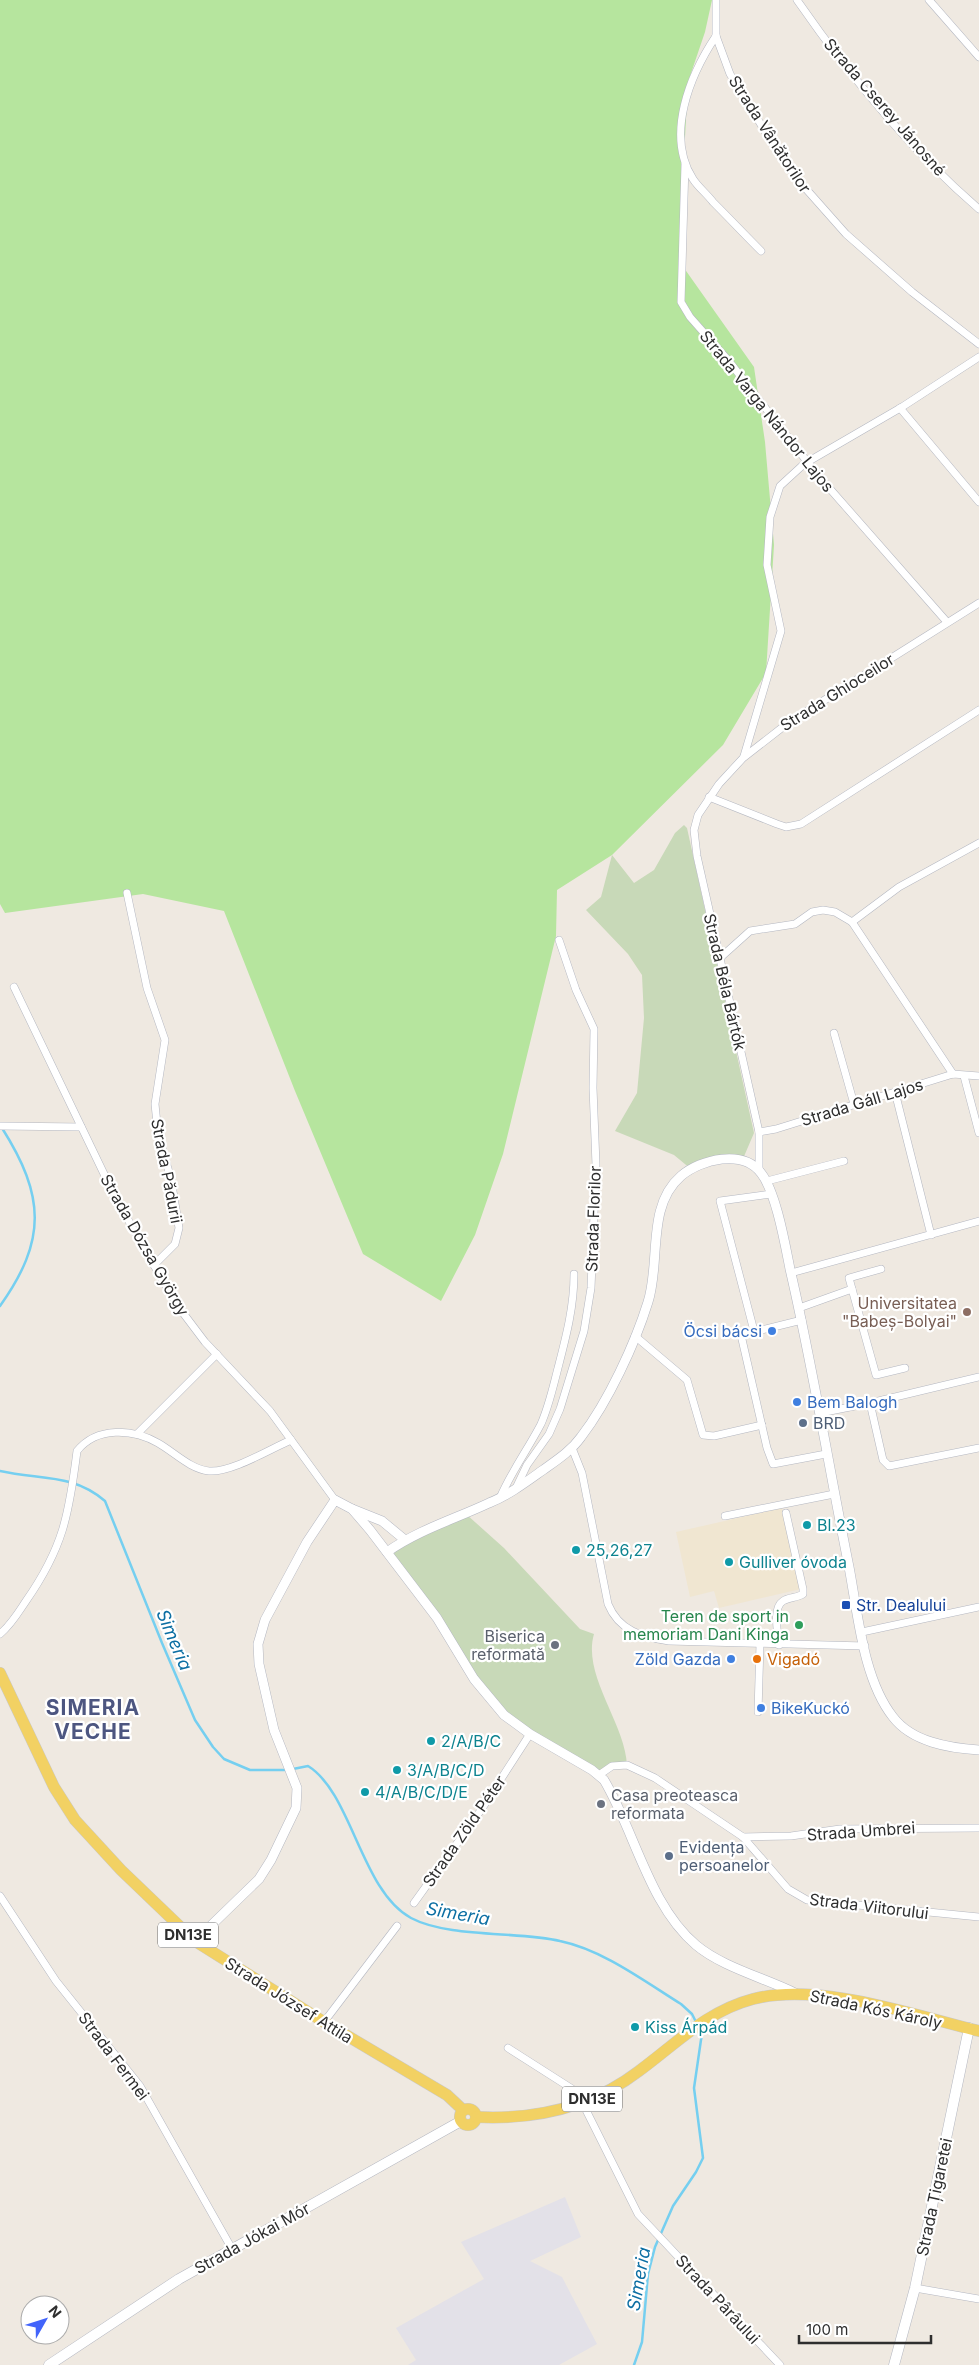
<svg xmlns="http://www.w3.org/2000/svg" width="979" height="2365" font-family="Inter,sans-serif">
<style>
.industrial{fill:#e3e1e8}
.education{fill:#f0e6d1}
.green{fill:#b6e59e}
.cemetery{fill:#c8d9b8}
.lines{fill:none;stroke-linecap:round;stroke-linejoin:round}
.stream{stroke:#75cff0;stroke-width:2.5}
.minor-casing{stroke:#b4b7c1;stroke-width:8}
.tertiary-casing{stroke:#b4b7c1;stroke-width:10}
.secondary-casing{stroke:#b4b7c1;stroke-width:11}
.primary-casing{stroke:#c9c9c9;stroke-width:12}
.minor{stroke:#fff;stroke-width:7}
.tertiary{stroke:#fff;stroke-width:9}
.secondary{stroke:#fff;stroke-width:10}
.primary{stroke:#f2d163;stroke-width:11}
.education-dot{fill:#8d6e63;stroke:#fff;stroke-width:2}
.shop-dot{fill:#3f7fe0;stroke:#fff;stroke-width:2}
.service-dot{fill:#5c6f8a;stroke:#fff;stroke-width:2}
.culture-dot{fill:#0f9aa8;stroke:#fff;stroke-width:2}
.transit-dot{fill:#1a4fb4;stroke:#fff;stroke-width:2}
.leisure-dot{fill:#2e9e5b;stroke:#fff;stroke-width:2}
.worship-dot{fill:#6b7280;stroke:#fff;stroke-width:2}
.food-dot{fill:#e8710a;stroke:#fff;stroke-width:2}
.labels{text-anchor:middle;stroke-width:4.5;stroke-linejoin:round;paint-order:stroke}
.shield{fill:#fff;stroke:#6d6d6d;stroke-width:1}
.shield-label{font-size:15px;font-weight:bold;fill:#2e2e2e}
.street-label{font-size:16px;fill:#2e2e2e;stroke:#fff}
.education-label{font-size:16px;fill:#785e54;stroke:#fff;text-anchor:end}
.shop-label{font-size:16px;fill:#366cbe;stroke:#fff;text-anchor:end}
.service-label{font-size:16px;fill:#4e5e75;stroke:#fff;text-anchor:start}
.culture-label{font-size:16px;fill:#0d838f;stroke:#fff;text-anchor:start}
.transit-label{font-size:16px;fill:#164399;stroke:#fff;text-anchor:start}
.leisure-label{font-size:16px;fill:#27864d;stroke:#fff;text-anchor:end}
.worship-label{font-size:16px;fill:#5b616d;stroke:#fff;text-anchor:end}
.food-label{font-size:16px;fill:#c56008;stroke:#fff;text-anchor:start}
.water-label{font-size:18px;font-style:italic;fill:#0d6fa3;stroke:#fff}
.district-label{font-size:21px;font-weight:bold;letter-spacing:1px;fill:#4d5680;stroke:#fff}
</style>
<rect width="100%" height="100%" fill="#efe9e1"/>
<polygon class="industrial" points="565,2197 581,2237 530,2261 562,2277 597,2344 559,2365 408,2365 416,2360 396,2328 484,2279 461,2242"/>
<polygon class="education" points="782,1508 801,1589 719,1608 714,1591 690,1597 676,1532"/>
<polygon class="green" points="0,0 712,0 705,32 688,82 683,174 684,268 754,367 765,442 774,545 766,673 723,745 612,855 557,890 556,936 503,1154 475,1235 441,1301 363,1254 295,1091 224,911 143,894 5,913 0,904"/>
<g class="cemetery">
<polygon points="684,825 687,828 754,1133 742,1161 730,1159 691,1169 674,1155 615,1131 637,1093 644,1018 642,975 628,954 586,910 601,897 612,855 634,883 654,870 675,833"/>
<path d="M466 1514 504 1548 580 1629 594 1634C582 1675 625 1723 627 1765H619L599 1775 504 1715 387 1552Z"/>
</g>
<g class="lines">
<g class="stream">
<path d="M0 1306C47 1240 45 1196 2 1128"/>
<path d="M0 1471C40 1480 72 1473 105 1501L162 1643 195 1720 213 1747 224 1759 250 1770H287"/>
<path d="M293 1769 308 1766C352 1793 361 1891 411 1918 449 1938 517 1931 560 1941 603 1950 644 1981 681 2004L692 2014 696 2022"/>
<polyline points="634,2365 642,2342 648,2274 655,2247 673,2206 696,2172 703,2158 694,2088 702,2033 700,2029"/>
</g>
<g class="minor-casing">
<g id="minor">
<polyline points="716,0 716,36 730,74 771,141 799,181 846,234 912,292 979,344"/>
<path d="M797 0C849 75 909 149 979 209"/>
<polyline points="929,0 979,57"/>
<path d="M716 36C690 75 665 135 693 179 698 187 707 194 713 202 729 218 745 235 761 251"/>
<polyline points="685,164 681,302 690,317 728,360 816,473 947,622"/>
<polyline points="900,408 979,502"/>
<polyline points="744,756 781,631 767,565 770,517 780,486 804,464 902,407 979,357"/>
<polyline points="709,797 777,824 786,827 801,824 979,710"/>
<polyline points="127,893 147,988 165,1040 155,1104 158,1134 171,1179 179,1228 175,1244 154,1265"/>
<polyline points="852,922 953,1074"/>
<polyline points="720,958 750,931 795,924 812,912 823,910 835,912 852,922 899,887 979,843"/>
<polyline points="14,987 105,1176 132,1227 177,1305 205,1342 270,1411 335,1500"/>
<polyline points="834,1033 854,1104"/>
<polyline points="964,1076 979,1133"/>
<polyline points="895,1092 931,1235"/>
<polyline points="0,1126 81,1127"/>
<polyline points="759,1132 776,1129 953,1074 979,1076"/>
<polyline points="759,1169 759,1132 697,856 694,830 698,815 719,784 743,758 788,723 979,603"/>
<polyline points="767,1181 844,1161"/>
<polyline points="791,1273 979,1221"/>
<polyline points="852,1289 849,1278 881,1269"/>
<polyline points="799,1308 852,1289 876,1375 905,1368"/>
<polyline points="802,1320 741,1335 767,1448 773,1464 826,1454"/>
<polyline points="754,1331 720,1201 771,1194"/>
<polyline points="635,1336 687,1380 703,1435 714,1436 762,1425"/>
<polyline points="870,1403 883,1460 889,1466 979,1448"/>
<polyline points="820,1413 870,1403 979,1377"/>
<polyline points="137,1434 217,1354"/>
<path d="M572 1448 582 1473 608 1604C619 1631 642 1637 669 1641L865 1646"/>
<polyline points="516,1488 527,1465 549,1434 560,1409 584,1331 591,1288 596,1165 593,1088 594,1029 576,990 559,940"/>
<path d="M500 1498C511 1472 528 1449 541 1424 549 1406 553 1387 558 1368 566 1337 574 1307 574 1274"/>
<polyline points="725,1516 834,1494"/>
<polyline points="862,1632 979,1607"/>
<path d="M0 1634C11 1625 18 1613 26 1601 63 1548 69 1515 77 1451 97 1426 133 1429 158 1443 174 1452 190 1469 209 1471 231 1473 270 1449 291 1440"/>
<path d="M779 1645C778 1633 772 1608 783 1601 789 1597 797 1598 803 1594V1589L786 1513"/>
<polyline points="758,1712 760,1644"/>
<polyline points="599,1775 612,1766 627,1765 655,1778 743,1837 788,1889 807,1900 979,1917"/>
<polyline points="743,1837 791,1836 840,1829 979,1828"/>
<polyline points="0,1896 56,1981 140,2086 232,2249"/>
<polyline points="414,1903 481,1810 530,1734"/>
<polyline points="324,2022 397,1926"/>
<polyline points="508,2048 577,2092 638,2214 780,2365"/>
<polyline points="915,2288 979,2299"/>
</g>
</g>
<g class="tertiary-casing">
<g id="tertiary">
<polyline points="352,1509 382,1521 405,1540"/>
<path d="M387 1552C418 1530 455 1519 489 1503 509 1495 526 1482 543 1470 557 1460 571 1451 581 1437 608 1402 635 1344 648 1302 661 1262 646 1206 681 1176 701 1159 743 1149 761 1173 776 1192 785 1244 790 1269 813 1368 829 1468 849 1567 858 1614 863 1679 893 1717 912 1742 949 1748 979 1750"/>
<path d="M195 1941 259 1879 271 1860 296 1808 297 1788 274 1730 259 1664 258 1644 265 1620 307 1542 335 1500 352 1509 370 1530 437 1618 474 1679 504 1715 530 1734 592 1770 604 1780C635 1832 649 1905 696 1945 722 1967 765 1978 795 1993"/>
</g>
</g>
<g class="secondary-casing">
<g id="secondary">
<polyline points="49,2365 179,2279 461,2121"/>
<polyline points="894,2365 915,2288 969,2028"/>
</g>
</g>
<g class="primary-casing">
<g id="primary">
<polyline points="0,1673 54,1787 75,1820 121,1870 195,1941 324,2022 447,2095 463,2110"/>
<circle cx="468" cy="2117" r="8"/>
<path d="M476 2117C535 2120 592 2107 639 2071 677 2043 707 2011 753 1999 819 1982 913 2015 979 2031"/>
</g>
</g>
<use href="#minor" class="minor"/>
<use href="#tertiary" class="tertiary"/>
<use href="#secondary" class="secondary"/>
<use href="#primary" class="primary"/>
</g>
<circle class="education-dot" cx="967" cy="1312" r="5"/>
<g class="shop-dot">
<circle cx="772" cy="1331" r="5"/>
<circle cx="797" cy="1402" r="5"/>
<circle cx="731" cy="1659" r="5"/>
<circle cx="761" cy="1708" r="5"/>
</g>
<g class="service-dot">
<circle cx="803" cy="1423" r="5"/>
<circle cx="669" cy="1856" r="5"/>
</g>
<g class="culture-dot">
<circle cx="807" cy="1525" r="5"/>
<circle cx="576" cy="1550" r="5"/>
<circle cx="729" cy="1562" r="5"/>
<circle cx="431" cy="1741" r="5"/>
<circle cx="397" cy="1770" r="5"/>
<circle cx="365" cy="1792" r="5"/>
<circle cx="635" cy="2027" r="5"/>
</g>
<rect class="transit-dot" x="841" y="1600" width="10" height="10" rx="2.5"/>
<circle class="leisure-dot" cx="799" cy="1625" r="5"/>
<g class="worship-dot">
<circle cx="555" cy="1645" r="5"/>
<circle cx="601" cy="1804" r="5"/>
</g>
<circle class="food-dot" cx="757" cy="1659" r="5"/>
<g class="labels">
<g class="shield">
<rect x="158" y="1922.5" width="60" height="25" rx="4"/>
<rect x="562" y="2086.5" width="60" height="25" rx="4"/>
</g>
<g class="shield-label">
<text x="188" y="1940">DN13E</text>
<text x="592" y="2104">DN13E</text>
</g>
<g class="street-label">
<text transform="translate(885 107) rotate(49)" y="6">Strada Cserey Jánosné</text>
<text transform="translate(770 134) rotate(57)" y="6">Strada Vânătorilor</text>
<text transform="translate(767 411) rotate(51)" y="6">Strada Varga Nándor Lajos</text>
<text transform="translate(837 692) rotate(-32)" y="6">Strada Ghioceilor</text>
<text transform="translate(725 982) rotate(77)" y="6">Strada Béla Bártók</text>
<text transform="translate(862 1102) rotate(-17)" y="6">Strada Gáll Lajos</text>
<text transform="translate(167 1171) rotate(79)" y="6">Strada Pădurii</text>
<text transform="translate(593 1219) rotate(-88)" y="6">Strada Florilor</text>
<text transform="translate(145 1245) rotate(60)" y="6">Strada Dózsa György</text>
<text transform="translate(464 1831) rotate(-55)" y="6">Strada Zöld Péter</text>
<text transform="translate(861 1831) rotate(-4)" y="6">Strada Umbrei</text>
<text transform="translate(869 1906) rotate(7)" y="6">Strada Viitorului</text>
<text transform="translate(289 2000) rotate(32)" y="6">Strada József Attila</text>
<text transform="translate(876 2009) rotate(12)" y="6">Strada Kós Károly</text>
<text transform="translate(114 2056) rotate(53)" y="6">Strada Fermei</text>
<text transform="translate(934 2197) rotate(-78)" y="6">Strada Țigaretei</text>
<text transform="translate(252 2238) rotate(-29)" y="6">Strada Jókai Mór</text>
<text transform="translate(718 2299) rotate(47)" y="6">Strada Pârâului</text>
</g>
<g class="education-label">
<text x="957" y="1309">Universitatea<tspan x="957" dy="18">"Babeș-Bolyai"</tspan></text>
</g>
<g class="shop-label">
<text x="762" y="1337">Öcsi bácsi</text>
<text x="807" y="1408" text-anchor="start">Bem Balogh</text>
<text x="721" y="1665">Zöld Gazda</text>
<text x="771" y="1714" text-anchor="start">BikeKuckó</text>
</g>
<g class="service-label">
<text x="813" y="1429">BRD</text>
<text x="679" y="1853">Evidența<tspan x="679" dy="18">persoanelor</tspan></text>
</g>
<g class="culture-label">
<text x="817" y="1531">Bl.23</text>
<text x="586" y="1556">25,26,27</text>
<text x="739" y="1568">Gulliver óvoda</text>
<text x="441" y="1747">2/A/B/C</text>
<text x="407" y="1776">3/A/B/C/D</text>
<text x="375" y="1798">4/A/B/C/D/E</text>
<text x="645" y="2033">Kiss Árpád</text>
</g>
<g class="transit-label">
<text x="856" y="1611">Str. Dealului</text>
</g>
<g class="leisure-label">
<text x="789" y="1622">Teren de sport in<tspan x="789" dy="18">memoriam Dani Kinga</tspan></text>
</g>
<g class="worship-label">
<text x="545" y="1642">Biserica<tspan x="545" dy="18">reformată</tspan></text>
<text x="611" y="1801" text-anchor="start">Casa preoteasca<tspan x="611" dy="18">reformata</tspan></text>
</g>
<g class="food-label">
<text x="767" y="1665">Vigadó</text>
</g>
<g class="water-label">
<text transform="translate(174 1640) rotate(67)" y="6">Simeria</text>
<text transform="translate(458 1914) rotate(10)" y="6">Simeria</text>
<text transform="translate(639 2279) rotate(-80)" y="6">Simeria</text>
</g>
<g class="district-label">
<text x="93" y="1715">SIMERIA<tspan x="93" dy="24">VECHE</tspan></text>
</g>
</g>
<g transform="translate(45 2320) rotate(51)"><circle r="24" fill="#ffffff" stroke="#ababab"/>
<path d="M0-4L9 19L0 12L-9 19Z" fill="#4264fb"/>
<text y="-8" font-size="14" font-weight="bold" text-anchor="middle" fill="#2e2e2e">N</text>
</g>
<path d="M799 2335v8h132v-8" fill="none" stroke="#2e2e2e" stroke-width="2.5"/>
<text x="806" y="2335" font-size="15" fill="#2e2e2e" stroke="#ffffff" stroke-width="4" paint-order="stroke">100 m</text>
</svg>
